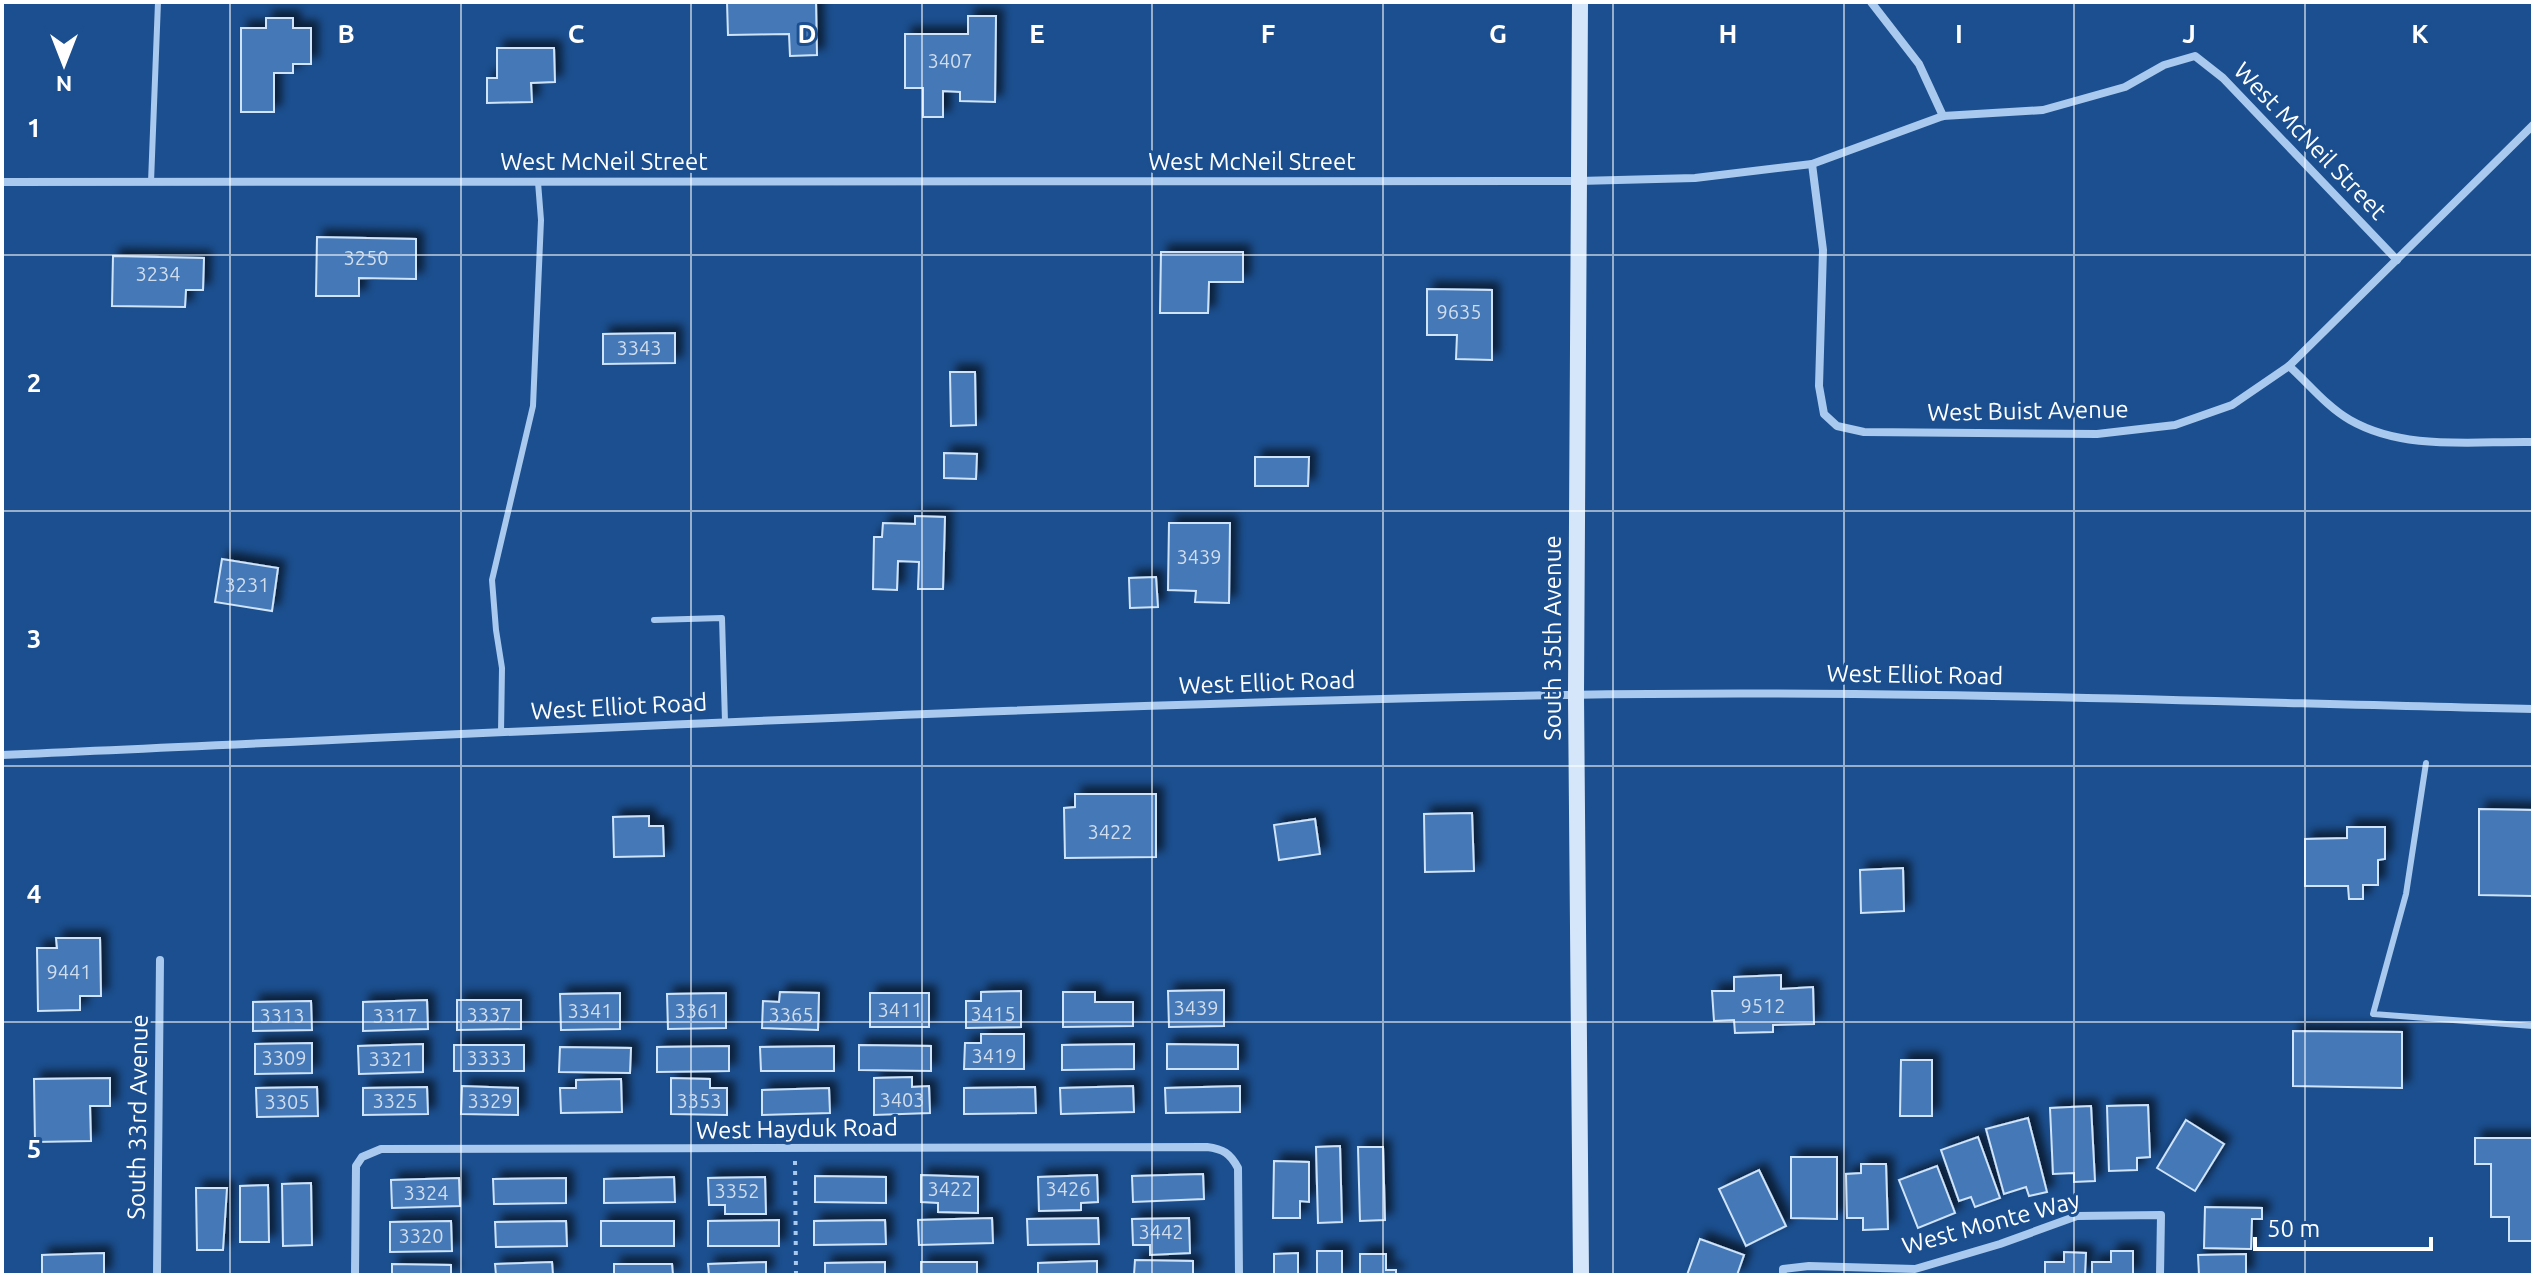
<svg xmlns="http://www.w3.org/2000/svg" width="2535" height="1277" font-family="Ubuntu,sans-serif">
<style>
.building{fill:#4478b7;stroke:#cfe3fa;stroke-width:2;filter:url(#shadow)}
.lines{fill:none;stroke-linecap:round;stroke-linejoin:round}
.path{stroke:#a9c9ee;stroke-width:4;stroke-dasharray:4 6;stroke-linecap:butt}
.lane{stroke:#a9c9ee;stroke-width:6}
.street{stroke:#a9c9ee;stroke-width:8}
.secondary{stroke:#d6e6fa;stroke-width:16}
.grid{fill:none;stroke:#fff;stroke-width:2;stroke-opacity:0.55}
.labels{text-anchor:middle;stroke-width:6;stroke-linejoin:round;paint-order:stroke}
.number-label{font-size:20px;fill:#d0dded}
.street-label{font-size:24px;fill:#fff;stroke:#1b4f8f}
.grid-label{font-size:26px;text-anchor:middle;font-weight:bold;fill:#fff;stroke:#1b4f8f;stroke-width:6;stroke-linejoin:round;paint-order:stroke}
</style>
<defs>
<filter id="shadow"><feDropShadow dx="7" dy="-7" stdDeviation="4" flood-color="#0009"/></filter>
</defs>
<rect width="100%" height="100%" fill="#1b4f8f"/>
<g class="building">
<polygon points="727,2 816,2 817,55 790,56 789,34 728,35"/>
<polygon points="968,16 996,16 995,102 960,101 960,92 943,91 943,117 923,117 923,88 905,88 905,34 968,34"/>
<polygon points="266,18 293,18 293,28 311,28 311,64 293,64 293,73 274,73 274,112 241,112 241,28 266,28"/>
<polygon points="497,48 554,48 555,82 531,83 532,102 487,103 487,78 497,78"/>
<polygon points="317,237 416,239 416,279 359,278 359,296 316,296"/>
<polygon points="1161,252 1243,252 1243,282 1209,282 1208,313 1160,313"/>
<polygon points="113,256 204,258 203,290 186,290 185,307 112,306"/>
<polygon points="1427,289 1492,290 1492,360 1456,359 1457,335 1427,335"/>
<polygon points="675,333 675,363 603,364 603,334"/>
<polygon points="950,372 975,372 976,425 951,426"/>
<polygon points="944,453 977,454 976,479 944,478"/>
<polygon points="1255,457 1309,457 1308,486 1255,486"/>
<polygon points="915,516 945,517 943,589 918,589 919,562 898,561 897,590 873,589 874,537 882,537 883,523 915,524"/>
<polygon points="1169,523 1230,523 1229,603 1195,602 1196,591 1168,590"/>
<polygon points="222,559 278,568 272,611 215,602"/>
<polygon points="1156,577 1158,607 1130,608 1129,578"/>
<polygon points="1075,794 1156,794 1156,857 1065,858 1064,808 1075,807"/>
<polygon points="2479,809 2533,810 2533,896 2479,895"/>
<polygon points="1472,813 1474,871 1425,872 1424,814"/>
<polygon points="649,816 649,826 663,826 664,856 614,857 613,817"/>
<polygon points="1315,819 1320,854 1279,860 1274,825"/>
<polygon points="2347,827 2385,827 2385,859 2378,860 2378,885 2363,885 2363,899 2349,899 2348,886 2305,886 2305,839 2347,838"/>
<polygon points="1903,868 1904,911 1861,913 1860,870"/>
<polygon points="56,938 100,938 101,996 80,996 80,1010 38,1011 37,948 57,948"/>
<polygon points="1781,975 1781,989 1813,987 1814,1024 1773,1025 1773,1032 1735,1033 1734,1020 1714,1021 1712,991 1734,991 1734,977"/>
<polygon points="1224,990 1224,1026 1169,1027 1168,991"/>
<polygon points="1021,991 1021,1027 966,1028 966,1001 981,1001 981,992"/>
<polygon points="780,992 819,993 818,1030 762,1028 763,1001 779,1002"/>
<polygon points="1063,992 1095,992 1095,1002 1133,1002 1133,1026 1063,1027"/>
<polygon points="620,993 620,1029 561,1030 560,994"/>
<polygon points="726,993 726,1028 668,1029 667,994"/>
<rect x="870" y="993" width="59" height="34"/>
<polygon points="427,1000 428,1029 363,1031 363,1002"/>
<polygon points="457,1000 521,1000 521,1029 457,1030"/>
<polygon points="311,1001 312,1030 253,1031 253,1002"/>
<polygon points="2293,1031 2402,1032 2402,1088 2293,1086"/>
<polygon points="981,1034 1024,1034 1024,1069 964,1069 965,1043 981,1043"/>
<polygon points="312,1043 312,1073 255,1074 255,1044"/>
<polygon points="423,1044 423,1072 359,1074 358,1046"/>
<polygon points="1134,1044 1134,1069 1062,1070 1062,1045"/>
<polygon points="1167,1044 1238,1045 1238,1069 1167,1069"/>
<rect x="454" y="1045" width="70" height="26"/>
<polygon points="859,1045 931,1046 931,1071 859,1070"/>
<polygon points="729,1046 729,1071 657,1072 657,1047"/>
<polygon points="834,1046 834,1071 761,1071 760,1047"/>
<polygon points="560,1047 631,1048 630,1073 559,1072"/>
<polygon points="1901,1060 1932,1060 1932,1116 1900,1116"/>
<polygon points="912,1077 912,1087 929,1086 930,1113 874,1115 874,1078"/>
<polygon points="110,1078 110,1106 90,1106 91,1141 35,1142 34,1079"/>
<polygon points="671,1078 710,1079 710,1088 727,1088 727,1115 671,1114"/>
<polygon points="621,1079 622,1112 561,1113 560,1088 576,1088 576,1080"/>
<polygon points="462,1086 518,1088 518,1115 461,1114"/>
<polygon points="1133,1086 1134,1112 1061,1114 1060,1088"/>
<polygon points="1240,1086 1240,1112 1166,1113 1165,1088"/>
<polygon points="317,1087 318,1116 257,1117 256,1088"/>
<polygon points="427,1087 428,1114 363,1115 363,1088"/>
<polygon points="1035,1087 1036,1113 964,1114 964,1088"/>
<polygon points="829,1088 830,1113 762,1115 762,1090"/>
<polygon points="2148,1105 2150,1157 2137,1158 2137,1170 2109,1171 2107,1106"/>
<polygon points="2091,1106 2095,1181 2074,1182 2074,1173 2053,1174 2050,1108"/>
<polygon points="2028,1118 2047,1192 2029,1196 2026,1187 2004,1194 1986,1129"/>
<polygon points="2186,1120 2224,1144 2195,1191 2157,1168"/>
<polygon points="1978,1137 2000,1198 1975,1207 1971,1197 1959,1201 1941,1150"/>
<polygon points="2475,1138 2533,1138 2533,1241 2509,1241 2509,1217 2491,1217 2491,1164 2475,1164"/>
<polygon points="1340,1146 1342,1222 1318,1223 1316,1147"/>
<polygon points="1358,1147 1383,1147 1385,1220 1360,1221"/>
<polygon points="1791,1157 1837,1157 1837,1219 1791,1218"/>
<polygon points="1274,1161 1309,1162 1309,1202 1300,1201 1300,1218 1273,1218"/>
<polygon points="1861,1164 1886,1164 1888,1229 1863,1230 1863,1218 1847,1218 1846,1174 1861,1173"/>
<polygon points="1937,1166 1955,1213 1918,1228 1899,1180"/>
<polygon points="1759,1170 1786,1226 1746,1246 1719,1189"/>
<polygon points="1203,1174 1204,1199 1133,1202 1132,1176"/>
<polygon points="921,1175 978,1177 978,1213 938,1212 938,1203 921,1202"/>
<polygon points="1097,1175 1098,1202 1081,1203 1081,1210 1039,1211 1038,1177"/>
<polygon points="815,1176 886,1177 886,1203 815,1202"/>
<polygon points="674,1177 675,1202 604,1203 604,1179"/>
<polygon points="765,1177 766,1214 725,1214 725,1205 709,1205 708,1178"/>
<polygon points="459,1178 460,1206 392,1208 391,1180"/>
<polygon points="566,1178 566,1203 494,1204 493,1179"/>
<polygon points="311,1183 312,1245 283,1246 282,1184"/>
<polygon points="268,1185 269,1242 240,1242 240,1186"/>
<polygon points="196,1188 227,1188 223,1250 197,1250"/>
<polygon points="2205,1207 2262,1208 2262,1219 2252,1219 2251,1249 2204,1248"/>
<polygon points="992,1218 993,1243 919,1245 918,1220"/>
<polygon points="1098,1218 1099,1244 1028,1245 1027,1219"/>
<polygon points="1189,1218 1190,1253 1150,1255 1150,1245 1133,1245 1132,1219"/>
<polygon points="779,1220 779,1246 708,1246 708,1221"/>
<polygon points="885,1220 886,1244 814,1245 814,1221"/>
<polygon points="451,1221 452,1251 390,1252 390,1222"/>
<polygon points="566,1221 567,1246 496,1247 495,1222"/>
<rect x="601" y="1221" width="73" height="25"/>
<polygon points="1700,1239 1744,1255 1737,1275 1687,1275"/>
<rect x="1317" y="1251" width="25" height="24"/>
<polygon points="2111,1251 2133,1251 2133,1275 2092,1275 2092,1262 2111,1262"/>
<polygon points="2064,1252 2086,1253 2085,1275 2045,1275 2045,1262 2064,1262"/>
<polygon points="104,1253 104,1275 42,1275 42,1255"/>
<polygon points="1298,1253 1298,1275 1274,1275 1274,1254"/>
<polygon points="1360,1254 1386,1254 1386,1270 1396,1270 1396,1275 1360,1275"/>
<polygon points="2246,1254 2246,1275 2199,1275 2198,1255"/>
<polygon points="1135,1260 1193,1261 1193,1275 1134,1275"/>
<polygon points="1097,1261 1097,1275 1038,1275 1038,1263"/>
<polygon points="552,1262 553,1275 496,1275 495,1264"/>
<polygon points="766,1262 766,1275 709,1275 708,1264"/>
<polygon points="885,1262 885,1275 825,1275 825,1263"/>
<rect x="921" y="1262" width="56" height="13"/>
<polygon points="392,1264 451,1265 451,1275 392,1275"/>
<polygon points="614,1264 672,1264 673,1275 614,1275"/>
</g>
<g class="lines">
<polyline class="path" points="795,1161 796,1275"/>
<g class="lane">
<polyline points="151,182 158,2"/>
<polyline points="654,620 722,618 725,722"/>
<polyline points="501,732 502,668 496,630 492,580 533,406 541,220 538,182"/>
<polyline points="2426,763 2406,894 2373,1014 2533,1026"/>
</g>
<g class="street">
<polyline points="1871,2 1919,64 1943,116"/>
<polyline points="1812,164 1823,250 1819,386 1824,414 1837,426 1864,432 2097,434 2175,425 2232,405 2289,366 2533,125"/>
<polyline points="2,182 1579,181 1695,178 1812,164 1943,116 2043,110 2125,87 2164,65 2195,56 2223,78 2397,260"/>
<path d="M2289 366C2308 383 2327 407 2350 420 2404 451 2472 441 2533 442"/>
<path d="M2 755C523 732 1044 704 1566 695 1888 689 2211 702 2533 709"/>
<polyline points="157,1275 160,960"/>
<path d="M355 1275 356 1166 362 1157 381 1149 1207 1147C1223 1149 1230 1153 1238 1168L1239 1275"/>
<polyline points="1783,1275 1783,1269 1809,1266 1915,1269 2000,1244 2077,1216 2161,1215 2160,1275"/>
</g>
<polyline class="secondary" points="1580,2 1576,695 1581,1275"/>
</g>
<path class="grid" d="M230 2V1275M461 2V1275M691 2V1275M922 2V1275M1152 2V1275M1383 2V1275M1613 2V1275M1844 2V1275M2074 2V1275M2305 2V1275M2 255H2533M2 511H2533M2 766H2533M2 1022H2533"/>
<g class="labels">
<g class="number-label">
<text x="950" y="68">3407</text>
<text x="366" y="265">3250</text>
<text x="158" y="281">3234</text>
<text x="1459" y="319">9635</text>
<text x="639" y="355">3343</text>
<text x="1199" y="564">3439</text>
<text x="247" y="592">3231</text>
<text x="1110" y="839">3422</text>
<text x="69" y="979">9441</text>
<text x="1763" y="1013">9512</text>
<text x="1196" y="1015">3439</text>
<text x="900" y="1017">3411</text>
<text x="590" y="1018">3341</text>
<text x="697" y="1018">3361</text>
<text x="993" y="1021">3415</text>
<text x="489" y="1022">3337</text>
<text x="791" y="1022">3365</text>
<text x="282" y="1023">3313</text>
<text x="395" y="1023">3317</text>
<text x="994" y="1063">3419</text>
<text x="284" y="1065">3309</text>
<text x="489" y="1065">3333</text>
<text x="391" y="1066">3321</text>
<text x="902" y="1107">3403</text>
<text x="395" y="1108">3325</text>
<text x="490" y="1108">3329</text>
<text x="699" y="1108">3353</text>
<text x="287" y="1109">3305</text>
<text x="950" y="1196">3422</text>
<text x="1068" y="1196">3426</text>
<text x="737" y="1198">3352</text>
<text x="426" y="1200">3324</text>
<text x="1161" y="1239">3442</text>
<text x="421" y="1243">3320</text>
</g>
<g class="street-label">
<text transform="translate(2310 141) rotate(46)" y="8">West McNeil Street</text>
<text x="604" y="170">West McNeil Street</text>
<text x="1252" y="170">West McNeil Street</text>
<text transform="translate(2028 411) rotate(-1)" y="8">West Buist Avenue</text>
<text transform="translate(1553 638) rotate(-90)" y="8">South 35th Avenue</text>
<text transform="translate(1915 675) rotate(1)" y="8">West Elliot Road</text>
<text transform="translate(1267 683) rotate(-2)" y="8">West Elliot Road</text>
<text transform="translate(619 707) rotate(-3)" y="8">West Elliot Road</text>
<text transform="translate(138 1117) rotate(-89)" y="8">South 33rd Avenue</text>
<text transform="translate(797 1129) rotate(-1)" y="8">West Hayduk Road</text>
<text transform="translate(1991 1223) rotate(-15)" y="8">West Monte Way</text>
</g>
</g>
<g class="grid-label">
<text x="346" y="43">B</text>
<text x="576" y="43">C</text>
<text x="807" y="43">D</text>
<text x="1037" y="43">E</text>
<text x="1268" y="43">F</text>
<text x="1498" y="43">G</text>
<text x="1728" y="43">H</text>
<text x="1959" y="43">I</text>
<text x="2189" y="43">J</text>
<text x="2420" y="43">K</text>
<text x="34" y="137">1</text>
<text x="34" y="392">2</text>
<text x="34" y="648">3</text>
<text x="34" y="903">4</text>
<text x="34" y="1158">5</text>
</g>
<rect width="2535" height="1277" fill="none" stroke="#ffffff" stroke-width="8"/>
<g transform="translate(64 64) rotate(180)" stroke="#1b4f8f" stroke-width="6" paint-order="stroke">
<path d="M0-6L14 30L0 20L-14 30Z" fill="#ffffff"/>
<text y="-12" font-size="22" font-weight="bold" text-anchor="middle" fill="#ffffff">N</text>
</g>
<path d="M2255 1237v12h176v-12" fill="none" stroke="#ffffff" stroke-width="4"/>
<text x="2267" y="1237" font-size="24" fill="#ffffff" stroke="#1b4f8f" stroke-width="6" paint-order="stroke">50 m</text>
</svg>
